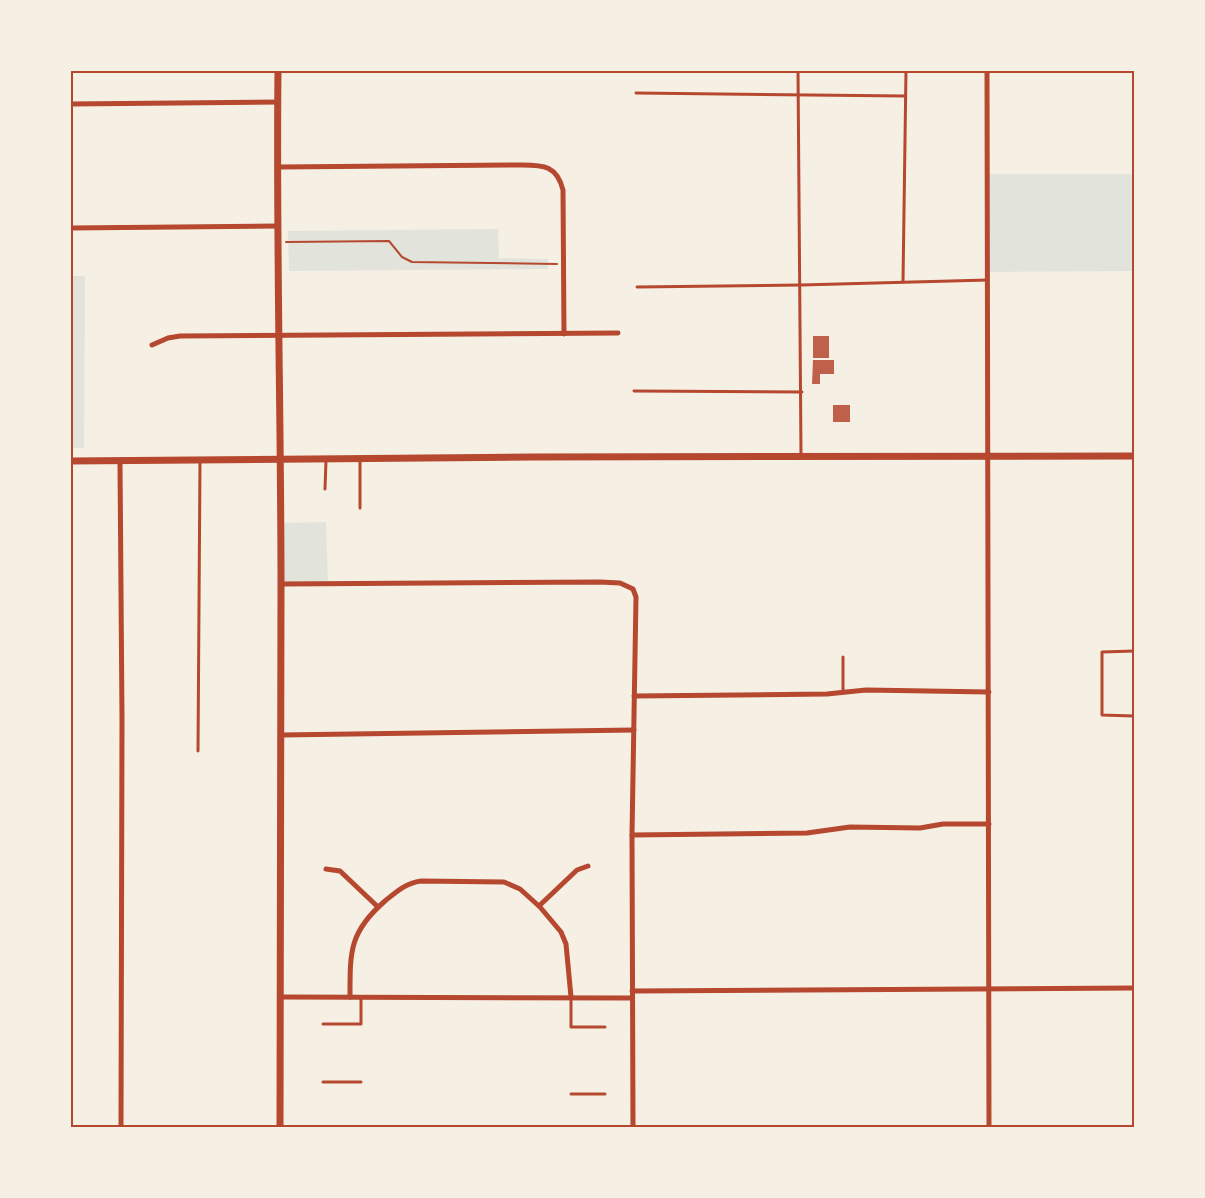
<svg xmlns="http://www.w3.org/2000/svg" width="1205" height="1198" font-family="'Roboto Serif',serif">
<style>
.green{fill:#e2e4dc}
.building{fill:#bf614a}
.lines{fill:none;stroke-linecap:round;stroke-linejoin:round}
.path{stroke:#b5482f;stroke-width:2}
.service{stroke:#b5482f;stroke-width:3}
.minor{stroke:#b5482f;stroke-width:5}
.tertiary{stroke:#b5482f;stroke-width:7}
.neatline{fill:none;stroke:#b5482f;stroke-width:2}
</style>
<rect width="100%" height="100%" fill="#f6efe4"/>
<g class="green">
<polygon points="988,174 1134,174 1134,271 988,272"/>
<polygon points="498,229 499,258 548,259 548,269 289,271 288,231"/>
<polygon points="70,276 85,276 84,448 71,448"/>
<polygon points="326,522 328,583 281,584 280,523"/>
</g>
<g class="building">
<rect x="813" y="336" width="16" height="22"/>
<polygon points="813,360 834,360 834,374 820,374 820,384 812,384"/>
<rect x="833" y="405" width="17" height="17"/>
</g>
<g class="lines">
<polyline class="path" points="286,242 389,241 402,257 412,262 557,264"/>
<g class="service">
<polyline points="798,70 801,455"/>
<polyline points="636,93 905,96"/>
<polyline points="903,282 906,70"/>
<polyline points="637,287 801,285 988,280"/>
<polyline points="634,391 802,392"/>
<polyline points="360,460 360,508"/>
<polyline points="325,489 326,460"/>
<polyline points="1134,651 1102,652 1102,715 1134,716"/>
<polyline points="843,657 843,693"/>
<polyline points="198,751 200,460"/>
<polyline points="571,999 571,1027 605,1027"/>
<polyline points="323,1024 361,1024 361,997"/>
<polyline points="323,1082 361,1082"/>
<polyline points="571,1094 605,1094"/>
</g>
<g class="minor">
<polyline points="987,70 989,1128"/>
<polyline points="70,104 278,102"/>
<path d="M279 167 522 165C544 165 557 166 563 190L564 334"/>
<polyline points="70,228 278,226"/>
<polyline points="152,345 168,338 180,336 618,333"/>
<polyline points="120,462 122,718 121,1128"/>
<polyline points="281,584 600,582 620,583 633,589 636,597 632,835 633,1128"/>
<polyline points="634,696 827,694 866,690 989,692"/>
<polyline points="281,735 634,730"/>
<polyline points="632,835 807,833 850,827 920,828 943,824 989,824"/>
<polyline points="326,869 340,871 378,907"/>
<polyline points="539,906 577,870 588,866"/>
<polyline points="632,991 1134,988"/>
<polyline points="282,997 632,998"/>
<path d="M350 997C350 952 349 932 385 901 397 891 406 883 421 881L504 882 520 889 540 907 561 932 566 944 571 997"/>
</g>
<g class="tertiary">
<path d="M278 70C276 242 281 414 281 586 282 766 281 947 280 1128"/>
<polyline points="70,461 533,457 1134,456"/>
</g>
</g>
<rect width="1205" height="1198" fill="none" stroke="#f6efe4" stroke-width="144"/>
<rect x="72" y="72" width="1061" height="1054" class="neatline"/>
</svg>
